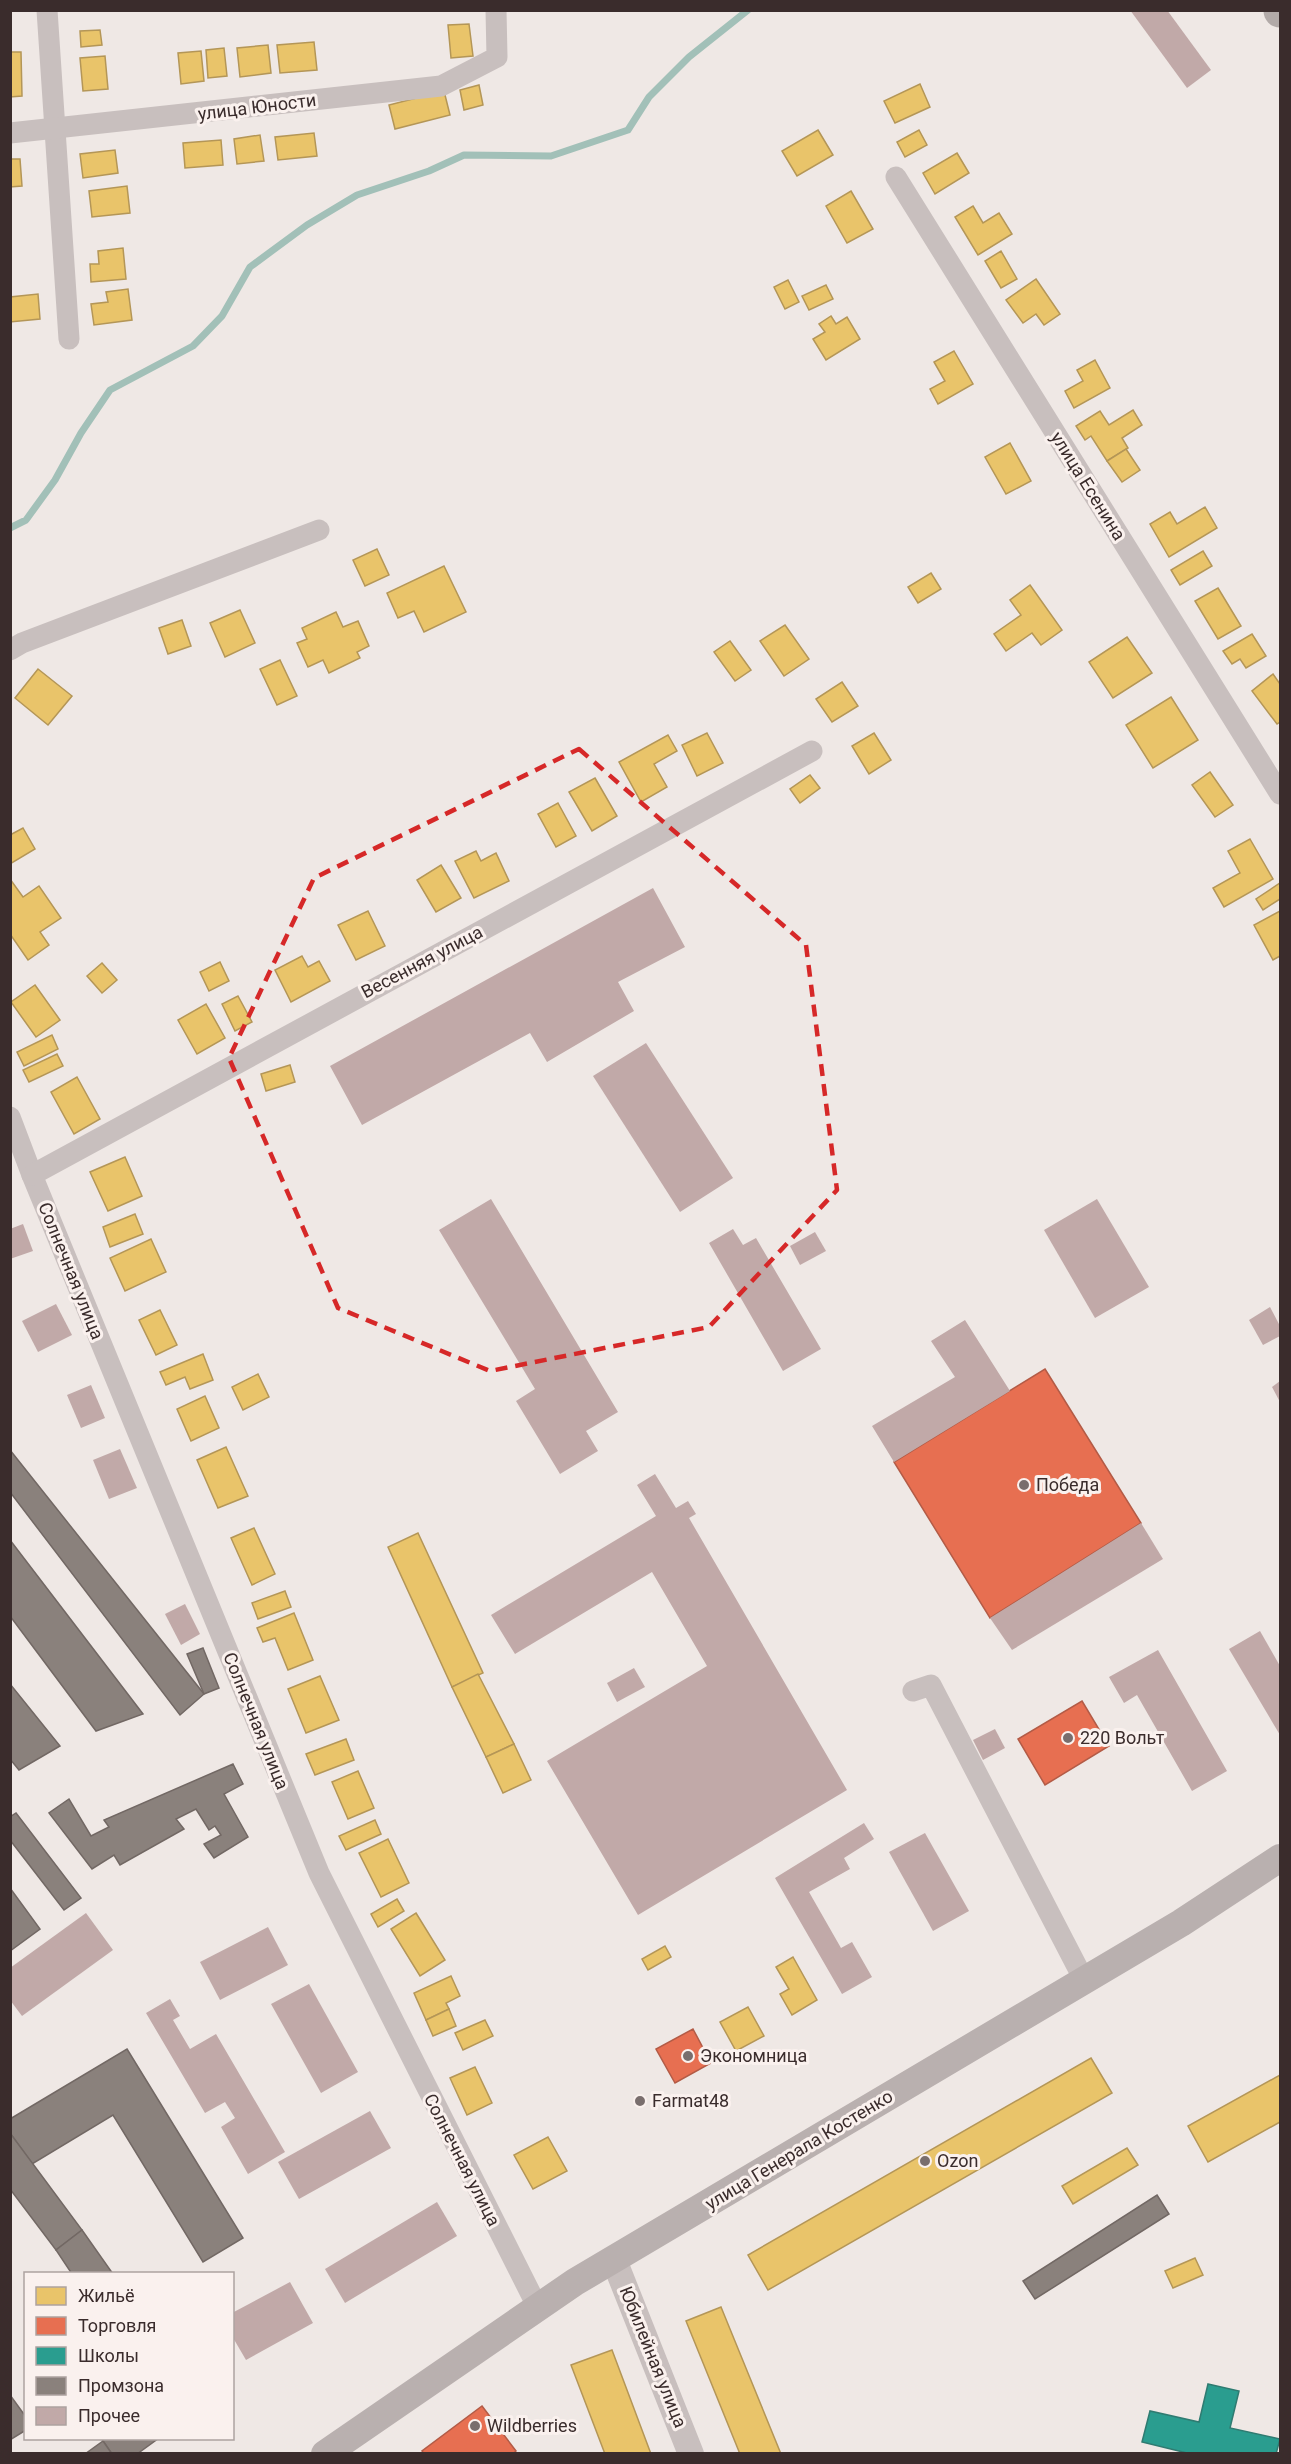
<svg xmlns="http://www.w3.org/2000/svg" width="1291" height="2464" font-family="Roboto,sans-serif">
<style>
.homes{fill:#e9c46a;stroke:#b49657;stroke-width:1.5}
.shops{fill:#e76f51;stroke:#b35b46;stroke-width:1.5}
.schools{fill:#2a9d8f;stroke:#2f7b71;stroke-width:1.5}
.industry{fill:#8a817c;stroke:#726864;stroke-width:1.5}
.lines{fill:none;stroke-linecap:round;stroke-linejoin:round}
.stream{stroke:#a2c0b8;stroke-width:7}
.building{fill:#c1a9a8}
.minor{stroke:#c8bfbe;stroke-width:21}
.tertiary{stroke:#c8bfbe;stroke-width:26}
.secondary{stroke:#b9b0af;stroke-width:28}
.trunk{stroke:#b2aaa8;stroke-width:33}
.marked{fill:none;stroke:#d62828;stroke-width:4.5;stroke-dasharray:12 8;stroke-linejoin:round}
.poi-dot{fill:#796e6d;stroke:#faf1ee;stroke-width:2}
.labels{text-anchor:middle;stroke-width:6;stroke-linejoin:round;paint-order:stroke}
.street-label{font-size:18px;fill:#3a2c2c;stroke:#faf1ee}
.poi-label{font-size:18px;fill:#3a2c2c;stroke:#faf1ee;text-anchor:start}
</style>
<rect width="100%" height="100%" fill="#efe8e5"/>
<g class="homes">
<polygon points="469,24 473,56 451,58 448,25"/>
<polygon points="100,30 102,45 81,47 80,31"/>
<polygon points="314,42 317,70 280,73 277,45"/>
<polygon points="268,45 271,73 240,77 237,48"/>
<polygon points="224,48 227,76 208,78 206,50"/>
<polygon points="201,51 204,81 181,84 178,53"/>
<polygon points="10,52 21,52 22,96 10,97"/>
<polygon points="105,56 108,89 83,91 80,58"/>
<polygon points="920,84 930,107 895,123 884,101"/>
<polygon points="479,85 483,105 464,110 460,90"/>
<polygon points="444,91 450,115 395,129 389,105"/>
<polygon points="818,130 833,155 797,176 782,151"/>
<polygon points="919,130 927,145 905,157 897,142"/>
<polygon points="314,133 317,156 278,160 275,137"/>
<polygon points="260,135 264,161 237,164 234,139"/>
<polygon points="221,140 223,165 185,168 183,143"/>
<polygon points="115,150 118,173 83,178 80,154"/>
<polygon points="957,153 969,173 935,194 923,173"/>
<polygon points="10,159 20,159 22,186 10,187"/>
<polygon points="127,186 130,213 92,217 89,191"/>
<polygon points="851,191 873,229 847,243 826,206"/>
<polygon points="973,206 983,223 999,213 1012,234 978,255 955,217"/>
<polygon points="123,248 126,279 91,282 90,264 99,264 98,251"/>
<polygon points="1001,251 1017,279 1001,288 985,261"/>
<polygon points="1036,279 1060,314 1044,325 1036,314 1023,323 1006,300"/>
<polygon points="788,280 799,302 785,309 774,287"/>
<polygon points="826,285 833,299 809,310 802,296"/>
<polygon points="128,289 132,320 94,325 91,304 108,302 106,292"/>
<polygon points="38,294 40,319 10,322 10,297"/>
<polygon points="831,316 836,324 847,317 860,339 826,360 813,339 825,332 819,324"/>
<polygon points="954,351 973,384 938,404 930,389 945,381 934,362"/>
<polygon points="1095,360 1110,388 1074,408 1065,391 1083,381 1077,370"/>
<polygon points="1133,410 1142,425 1122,438 1128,448 1107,461 1091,436 1085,440 1076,426 1100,411 1109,425"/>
<polygon points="1010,443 1031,481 1006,494 985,457"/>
<polygon points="1126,449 1140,470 1122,482 1107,461"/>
<polygon points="1205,507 1217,528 1169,557 1150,524 1170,512 1177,524"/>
<polygon points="377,549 389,575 365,586 353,560"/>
<polygon points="1203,551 1212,566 1180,585 1171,570"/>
<polygon points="444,566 466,612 424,632 414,611 398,618 387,593"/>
<polygon points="931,573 941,589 918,603 908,587"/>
<polygon points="1030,585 1062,630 1041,645 1032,633 1006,651 994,634 1021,615 1010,600"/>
<polygon points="1218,588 1241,626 1218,639 1195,601"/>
<polygon points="240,610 255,643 225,657 210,623"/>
<polygon points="336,612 343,627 358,621 369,646 357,652 360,658 329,673 323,660 308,667 297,643 307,639 302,628"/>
<polygon points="182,620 191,646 168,654 159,628"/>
<polygon points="785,625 809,659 784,676 760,641"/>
<polygon points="1252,634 1266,656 1246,668 1240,659 1232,664 1223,651"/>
<polygon points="1127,637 1152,673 1113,698 1089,662"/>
<polygon points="730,641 751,670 735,681 714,652"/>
<polygon points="280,660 297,696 277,705 260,669"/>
<polygon points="38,669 72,696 48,725 15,698"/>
<polygon points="1273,674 1280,684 1280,722 1277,724 1252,691"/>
<polygon points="842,682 858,706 832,722 816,699"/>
<polygon points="1171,697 1198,740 1153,768 1126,725"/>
<polygon points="707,733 723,763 697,776 682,745"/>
<polygon points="874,733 891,760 869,774 852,746"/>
<polygon points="668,735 677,751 654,764 667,787 641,802 619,762"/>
<polygon points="1210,772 1233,805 1215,817 1192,785"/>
<polygon points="810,775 820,788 800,803 790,789"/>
<polygon points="595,778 617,816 592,831 569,792"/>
<polygon points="558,803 576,836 556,847 538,814"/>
<polygon points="23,828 35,849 10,864 10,835"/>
<polygon points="1250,839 1273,879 1224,907 1213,888 1240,873 1228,851"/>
<polygon points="476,851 481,861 496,853 509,881 474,898 455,861"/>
<polygon points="441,865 461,898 436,912 417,880"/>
<polygon points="10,879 23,897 39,886 61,918 40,932 49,945 28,960 10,934"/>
<polygon points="1280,883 1280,899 1263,910 1256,899"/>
<polygon points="368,911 385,946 356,960 338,925"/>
<polygon points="1280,911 1280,956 1273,960 1254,925"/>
<polygon points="302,956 308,967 319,961 330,981 291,1002 275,970"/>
<polygon points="220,962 229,981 209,991 200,972"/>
<polygon points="102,963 117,980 102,993 87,976"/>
<polygon points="35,985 60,1020 36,1037 11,1002"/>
<polygon points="238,996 252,1022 235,1031 222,1004"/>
<polygon points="206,1004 225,1038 197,1054 178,1020"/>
<polygon points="52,1035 58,1049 24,1066 17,1052"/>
<polygon points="57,1054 63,1066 29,1082 23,1070"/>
<polygon points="290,1065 295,1082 266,1091 261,1074"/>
<polygon points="77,1077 100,1119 74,1134 51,1092"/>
<polygon points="125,1157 142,1196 108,1211 90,1172"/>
<polygon points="135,1214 143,1234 110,1247 103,1227"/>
<polygon points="151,1239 166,1272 125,1291 110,1258"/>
<polygon points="160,1310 177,1345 156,1355 139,1320"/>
<polygon points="203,1354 213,1380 190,1389 185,1377 166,1385 160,1372"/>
<polygon points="258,1374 269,1397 243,1410 232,1387"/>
<polygon points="205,1396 219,1428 191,1441 177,1409"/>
<polygon points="226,1447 248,1496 218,1508 197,1460"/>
<polygon points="254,1528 275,1574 252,1585 231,1538"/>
<polygon points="418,1533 483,1673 452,1687 388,1547"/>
<polygon points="285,1591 291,1607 258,1619 252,1603"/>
<polygon points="294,1613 313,1660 288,1670 275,1638 263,1642 257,1628"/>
<polygon points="478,1674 514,1744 486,1757 452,1687"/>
<polygon points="320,1676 339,1720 306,1733 288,1689"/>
<polygon points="346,1739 354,1760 315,1775 306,1754"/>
<polygon points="514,1744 531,1780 503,1793 486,1757"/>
<polygon points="358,1771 374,1808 348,1819 332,1782"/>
<polygon points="375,1820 381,1834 346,1850 339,1836"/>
<polygon points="388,1839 409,1883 381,1897 359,1853"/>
<polygon points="397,1899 404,1911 378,1927 371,1914"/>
<polygon points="416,1913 445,1960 420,1976 391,1929"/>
<polygon points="665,1946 671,1957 648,1970 642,1959"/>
<polygon points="793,1957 817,2000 792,2015 780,1994 789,1989 776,1967"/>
<polygon points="451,1976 460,1996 446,2003 449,2009 426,2020 414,1993"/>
<polygon points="748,2007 764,2036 736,2051 720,2022"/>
<polygon points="449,2009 456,2026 433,2036 426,2020"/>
<polygon points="485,2020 493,2036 463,2050 455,2033"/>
<polygon points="1091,2058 1112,2093 768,2290 748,2255"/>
<polygon points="475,2067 492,2103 467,2115 450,2078"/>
<polygon points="1280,2075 1280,2122 1208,2162 1188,2126"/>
<polygon points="548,2137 567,2171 533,2189 514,2155"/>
<polygon points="1127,2148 1138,2165 1073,2204 1062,2186"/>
<polygon points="1195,2258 1203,2275 1173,2288 1165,2271"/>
<polygon points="721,2307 750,2378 781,2454 740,2454 686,2321"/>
<polygon points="612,2350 651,2454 605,2454 571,2365"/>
</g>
<g class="shops">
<polygon points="1045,1369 1141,1523 990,1618 894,1462"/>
<polygon points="1082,1701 1109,1746 1045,1785 1018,1739"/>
<polygon points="693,2029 711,2063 675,2083 656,2049"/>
<polygon points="482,2406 516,2451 513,2454 424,2454 422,2451"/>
</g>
<polygon class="schools" points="1208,2384 1239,2391 1230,2428 1280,2439 1276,2454 1191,2454 1142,2442 1150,2411 1199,2422"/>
<g class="industry">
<polygon points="10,1450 204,1694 180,1715 10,1492"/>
<polygon points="10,1540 143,1714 96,1731 10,1616"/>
<polygon points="203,1648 219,1688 204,1694 187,1654"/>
<polygon points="10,1684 60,1746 19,1770 10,1759"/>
<polygon points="233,1764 243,1784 224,1794 248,1837 214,1858 204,1844 221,1835 215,1826 209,1830 196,1809 176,1819 184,1829 120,1865 114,1855 92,1869 49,1813 69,1799 91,1836 109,1827 104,1820"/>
<polygon points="16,1813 81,1898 64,1910 10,1840 10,1817"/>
<polygon points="10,1888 40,1929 10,1951"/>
<polygon points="127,2049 243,2238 203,2262 113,2115 32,2164 10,2133 10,2119"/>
<polygon points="10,2133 82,2230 56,2250 10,2189"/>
<polygon points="1157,2195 1169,2214 1035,2299 1023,2281"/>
<polygon points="82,2230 113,2274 72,2274 56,2250"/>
<polygon points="10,2395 26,2417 26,2430 10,2440"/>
<polygon points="101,2438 159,2438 137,2454 112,2454"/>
<polygon points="103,2441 112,2454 85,2454"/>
</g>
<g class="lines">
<polyline class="stream" points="10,528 26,520 55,480 81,433 110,390 193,346 222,316 250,267 307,225 357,195 429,171 464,155 551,156 628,130 649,97 689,57 748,10"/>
</g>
<g class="building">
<polygon points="1130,10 1167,10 1211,70 1187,88"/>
<polygon points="653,888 685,947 618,982 634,1011 547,1062 530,1033 362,1125 330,1066"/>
<polygon points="646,1043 733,1178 680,1212 593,1076"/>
<polygon points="491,1199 618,1412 586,1431 598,1451 560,1474 516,1401 535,1389 439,1230"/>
<polygon points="1097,1199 1149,1287 1095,1318 1044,1230"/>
<polygon points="23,1224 33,1251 10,1259 10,1229"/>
<polygon points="733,1229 743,1245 756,1238 821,1349 783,1371 709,1243"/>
<polygon points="815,1232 826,1251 800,1265 790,1246"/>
<polygon points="56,1304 72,1335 38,1352 22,1321"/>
<polygon points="1270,1307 1280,1326 1280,1336 1263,1345 1249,1320"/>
<polygon points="965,1320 1010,1391 894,1462 872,1426 955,1377 931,1341"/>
<polygon points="1280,1381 1280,1402 1272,1387"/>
<polygon points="91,1385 105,1418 81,1428 67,1395"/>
<polygon points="120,1449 137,1488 109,1499 93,1460"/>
<polygon points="655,1474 676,1508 688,1501 696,1514 689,1518 847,1790 638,1915 547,1761 707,1666 652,1572 515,1654 491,1615 656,1516 637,1485"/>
<polygon points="1141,1523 1163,1559 1012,1650 990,1618"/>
<polygon points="185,1604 200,1634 181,1645 165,1614"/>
<polygon points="1260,1631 1280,1666 1280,1735 1229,1649"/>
<polygon points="1158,1650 1227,1771 1192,1791 1137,1695 1124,1703 1109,1677"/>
<polygon points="634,1668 645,1687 617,1702 607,1683"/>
<polygon points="995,1729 1005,1748 983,1760 973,1740"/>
<polygon points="864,1823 874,1839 844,1858 850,1869 809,1892 841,1948 852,1942 872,1977 842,1994 775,1878"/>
<polygon points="925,1833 969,1911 933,1931 889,1852"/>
<polygon points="86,1913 113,1950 22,2016 10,2000 10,1968"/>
<polygon points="268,1927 288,1965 220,2000 200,1962"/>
<polygon points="309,1984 358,2072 321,2093 271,2004"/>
<polygon points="170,1999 180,2016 173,2020 190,2049 216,2034 285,2152 248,2174 221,2127 235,2118 225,2102 205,2113 146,2013"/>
<polygon points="370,2111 391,2148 299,2199 278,2162"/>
<polygon points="437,2202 457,2236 345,2303 325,2269"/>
<polygon points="290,2282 313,2323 246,2360 232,2336 232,2313"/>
</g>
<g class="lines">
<g class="minor">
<polyline points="47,10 69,339"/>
<polyline points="10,133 441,86 497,57 496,10"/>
<polyline points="896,177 1280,794"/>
<polyline points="10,650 22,643 319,530"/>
<polyline points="10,1117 32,1175 319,1873 538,2308"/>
<polyline points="32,1175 812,751"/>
<polyline points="913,1691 931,1685 1084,1980"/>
</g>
<polyline class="tertiary" points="614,2260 691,2454"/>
<polyline class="secondary" points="325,2454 575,2282 1181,1923 1280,1858"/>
<polyline class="trunk" points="1280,10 1280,11"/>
</g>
<path class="marked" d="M579 749 806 945 837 1190 709 1327 490 1371 338 1308 229 1058 314 878Z"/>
<g class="poi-dot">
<circle cx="1024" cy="1485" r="6"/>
<circle cx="1068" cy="1738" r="6"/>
<circle cx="688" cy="2056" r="6"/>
<circle cx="640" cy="2101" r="6"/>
<circle cx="925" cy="2161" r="6"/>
<circle cx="475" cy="2426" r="6"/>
</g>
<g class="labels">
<g class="street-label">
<text transform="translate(257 107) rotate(-7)" y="6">улица Юности</text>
<text transform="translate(1088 486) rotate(58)" y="6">улица Есенина</text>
<text transform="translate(422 962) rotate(-28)" y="6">Весенняя улица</text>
<text transform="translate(71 1271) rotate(68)" y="6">Солнечная улица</text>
<text transform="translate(256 1721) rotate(68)" y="6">Солнечная улица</text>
<text transform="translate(799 2150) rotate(-31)" y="6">улица Генерала Костенко</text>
<text transform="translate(462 2160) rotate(63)" y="6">Солнечная улица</text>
<text transform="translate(653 2357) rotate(68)" y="6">Юбилейная улица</text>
</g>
<g class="poi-label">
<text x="1036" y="1491">Победа</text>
<text x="1080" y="1744">220 Вольт</text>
<text x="700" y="2062">Экономница</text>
<text x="652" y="2107">Farmat48</text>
<text x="937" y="2167">Ozon</text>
<text x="487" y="2432">Wildberries</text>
</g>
</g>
<rect width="1291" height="2464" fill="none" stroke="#3a2c2c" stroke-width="24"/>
<rect x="24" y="2272" width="210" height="168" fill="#faf1ee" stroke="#ada2a0" stroke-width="1.5"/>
<rect x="36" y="2287" width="30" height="18" fill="#e9c46a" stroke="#ada2a0" stroke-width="1.5"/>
<text x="78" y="2302" font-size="18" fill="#3a2c2c">Жильё</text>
<rect x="36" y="2317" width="30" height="18" fill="#e76f51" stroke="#ada2a0" stroke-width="1.5"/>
<text x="78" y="2332" font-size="18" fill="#3a2c2c">Торговля</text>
<rect x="36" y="2347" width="30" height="18" fill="#2a9d8f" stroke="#ada2a0" stroke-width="1.5"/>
<text x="78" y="2362" font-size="18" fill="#3a2c2c">Школы</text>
<rect x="36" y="2377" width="30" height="18" fill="#8a817c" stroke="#ada2a0" stroke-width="1.5"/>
<text x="78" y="2392" font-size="18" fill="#3a2c2c">Промзона</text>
<rect x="36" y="2407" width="30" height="18" fill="#c1a9a8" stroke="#ada2a0" stroke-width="1.5"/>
<text x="78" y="2422" font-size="18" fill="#3a2c2c">Прочее</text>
</svg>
